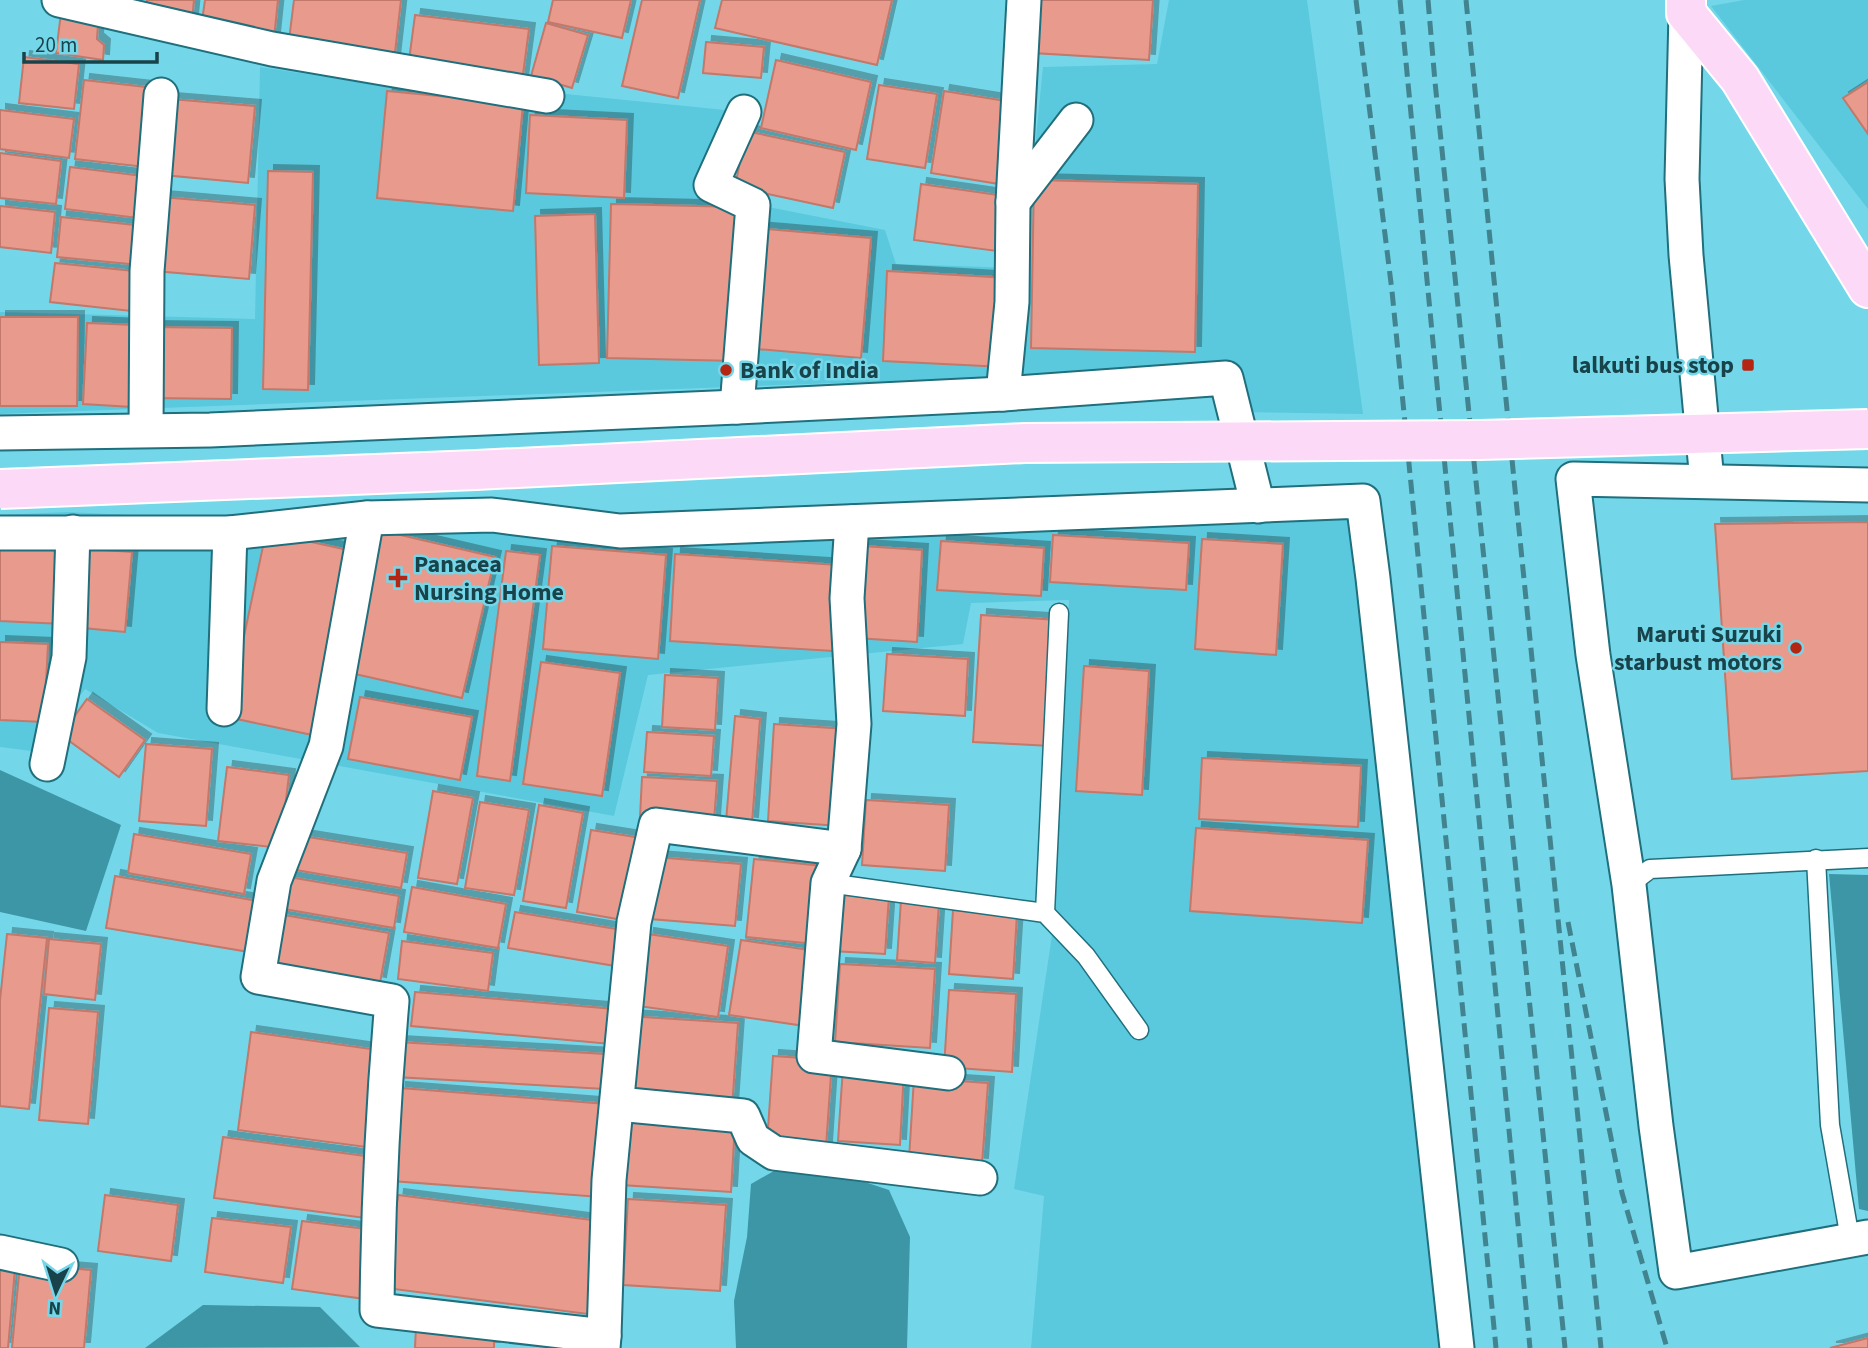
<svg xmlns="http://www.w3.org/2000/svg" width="1868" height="1348" font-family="'Source Sans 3',sans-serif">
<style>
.built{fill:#5ac9dd}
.water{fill:#3c96a6}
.building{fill:#e89a8c;stroke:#c2786a;stroke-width:2;filter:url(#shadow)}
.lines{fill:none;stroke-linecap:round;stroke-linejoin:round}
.lane-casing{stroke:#1f6f7d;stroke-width:21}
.street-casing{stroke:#1f6f7d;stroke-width:37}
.primary-casing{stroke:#fff;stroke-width:42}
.lane{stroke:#fff;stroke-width:18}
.street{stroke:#fff;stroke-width:33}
.primary{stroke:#fcd9f7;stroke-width:38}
.rail{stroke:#418490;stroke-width:5;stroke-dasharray:14 7;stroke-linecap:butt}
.primary-bridge-casing{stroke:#fff;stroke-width:42;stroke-linecap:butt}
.primary-bridge{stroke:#fcd9f7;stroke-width:38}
.poi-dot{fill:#b42613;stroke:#74d7e9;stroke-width:2.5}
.labels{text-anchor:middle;stroke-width:5;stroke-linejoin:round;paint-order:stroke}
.poi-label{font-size:24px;font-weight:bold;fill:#18434a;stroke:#74d7e9;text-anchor:end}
</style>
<defs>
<filter id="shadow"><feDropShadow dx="6" dy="-6" stdDeviation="0" flood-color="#0004"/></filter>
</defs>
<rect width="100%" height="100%" fill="#74d7e9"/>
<g class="built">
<polygon points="1169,0 1307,0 1363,414 1235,412 1212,369 0,414 0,312 255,319 260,67 555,112 566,94 735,111 702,194 885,230 896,264 1016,268 1023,267 1043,67 1157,64"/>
<polygon points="1744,0 1868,0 1868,209 1711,6"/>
<polygon points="67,512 622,539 1359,516 1444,1348 1031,1348 1044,1196 1014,1189 1055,915 1069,600 971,603 963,644 648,675 614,816 158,733 85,689 39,752 0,747 0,515"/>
</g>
<g class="water">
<polygon points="0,770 121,825 86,931 0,912"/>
<polygon points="1829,874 1868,875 1868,1211 1859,1209"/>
<polygon points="795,1159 889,1190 910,1237 907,1348 736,1348 734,1301 747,1237 751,1184"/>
<polygon points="203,1305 320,1307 360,1347 145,1348"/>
</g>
<g class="building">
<polygon points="147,0 194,0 192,20 145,15"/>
<polygon points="205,0 278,0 274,38 201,28"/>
<polygon points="294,0 401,0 394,61 288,48"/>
<polygon points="553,0 631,0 622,38 548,22"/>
<polygon points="642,0 700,0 678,98 622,86"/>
<polygon points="722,0 892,0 877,65 715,28"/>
<polygon points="1036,0 1153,0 1149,60 1033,53"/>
<polygon points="62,5 99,10 97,39 104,45 103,60 56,53"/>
<polygon points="415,15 529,29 522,82 408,68"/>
<polygon points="546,23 588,35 572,88 531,76"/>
<polygon points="706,42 764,47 761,78 703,73"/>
<polygon points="24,57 79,64 74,109 19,103"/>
<polygon points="776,60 871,82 856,150 761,128"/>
<polygon points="84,80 155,88 145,167 75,159"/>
<polygon points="1868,82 1868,134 1843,98"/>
<polygon points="879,85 937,94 925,168 867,159"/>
<polygon points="387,91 523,104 513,211 377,198"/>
<polygon points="944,91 1018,103 1005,185 931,173"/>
<polygon points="170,99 255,106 248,183 163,175"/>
<polygon points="0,110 74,119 69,158 0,149"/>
<polygon points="530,115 627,120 624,198 526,193"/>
<polygon points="746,131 845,152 833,208 735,187"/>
<polygon points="0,153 61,161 56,204 0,198"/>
<polygon points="70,167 143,176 138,218 65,209"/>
<polygon points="268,171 313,172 308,390 263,389"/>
<polygon points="1034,180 1198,184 1195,352 1031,348"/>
<polygon points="921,184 1012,197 1004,252 914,240"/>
<polygon points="161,197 255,205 249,279 154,271"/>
<polygon points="611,204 740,207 736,361 607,358"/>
<polygon points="0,206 55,212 51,253 0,247"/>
<polygon points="595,214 599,363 539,365 535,216"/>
<polygon points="61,217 144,226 140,265 57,257"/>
<polygon points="755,228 871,238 861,358 745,348"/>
<polygon points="55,263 144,272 140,312 50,302"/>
<polygon points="887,271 1009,278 1004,367 883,361"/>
<polygon points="0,317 78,317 77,406 0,406"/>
<polygon points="87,323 136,325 132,407 83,404"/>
<polygon points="150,327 232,328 231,399 150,398"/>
<polygon points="1868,522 1868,771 1732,779 1715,524"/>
<polygon points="379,530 495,557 462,698 346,672"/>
<polygon points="266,532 357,552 317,736 227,717"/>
<polygon points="1053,535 1189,543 1186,590 1050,582"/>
<polygon points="1202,539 1283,544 1276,655 1195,649"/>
<polygon points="941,541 1044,548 1041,596 937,590"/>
<polygon points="0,544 67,547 63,624 0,621"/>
<polygon points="552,546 666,555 658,659 543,649"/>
<polygon points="862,546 922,550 917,642 856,638"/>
<polygon points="90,549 132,552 125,632 83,628"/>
<polygon points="506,551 540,555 510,781 477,776"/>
<polygon points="675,554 838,565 833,651 670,641"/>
<polygon points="981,615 1058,620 1050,746 973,742"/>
<polygon points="0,642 48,644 44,722 0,720"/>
<polygon points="887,654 968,659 965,716 883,711"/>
<polygon points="541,662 620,673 602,796 523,784"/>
<polygon points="1084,666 1149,671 1142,795 1076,791"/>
<polygon points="665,675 718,678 715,730 662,727"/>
<polygon points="360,697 472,717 460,780 348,759"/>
<polygon points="87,699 145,740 119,777 61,735"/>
<polygon points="735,716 760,719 752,823 726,821"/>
<polygon points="774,724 846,729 840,826 768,821"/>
<polygon points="647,732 714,736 711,776 644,772"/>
<polygon points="146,744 212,749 206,826 139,821"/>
<polygon points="1202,758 1361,766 1358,827 1199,819"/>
<polygon points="227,767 289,775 280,848 218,841"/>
<polygon points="642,777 717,781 714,821 640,817"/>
<polygon points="433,791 473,798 457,884 418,878"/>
<polygon points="866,800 949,805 945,871 862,865"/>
<polygon points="480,802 529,810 514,895 465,888"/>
<polygon points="539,805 583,813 566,908 523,901"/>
<polygon points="1196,828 1368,840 1362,923 1190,911"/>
<polygon points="591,830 648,839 634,922 577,912"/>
<polygon points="134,834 251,854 244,894 128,873"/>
<polygon points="296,835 407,853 401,888 290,869"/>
<polygon points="655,857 741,864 735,926 650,919"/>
<polygon points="754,859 823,866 815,944 746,937"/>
<polygon points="115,876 258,901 249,952 106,928"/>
<polygon points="289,877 399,896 394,928 284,909"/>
<polygon points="412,887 506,904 498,948 404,932"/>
<polygon points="837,892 889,896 885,954 832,951"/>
<polygon points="901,900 939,902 935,963 897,960"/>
<polygon points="953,910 1017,914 1013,979 949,974"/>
<polygon points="515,912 640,933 633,969 508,948"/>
<polygon points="278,914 389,933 380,983 270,963"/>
<polygon points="7,934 47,938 29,1109 0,1106 0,1000"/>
<polygon points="648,934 728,946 718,1017 638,1006"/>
<polygon points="49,939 101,944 95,1000 44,994"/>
<polygon points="741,940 816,951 805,1026 729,1015"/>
<polygon points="402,941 493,953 488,991 398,979"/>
<polygon points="840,964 935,969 930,1048 835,1042"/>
<polygon points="949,990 1016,994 1012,1072 944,1067"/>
<polygon points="415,992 626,1010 622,1045 411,1026"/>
<polygon points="49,1008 98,1012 88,1124 39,1120"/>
<polygon points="627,1016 738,1023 732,1108 622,1101"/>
<polygon points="251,1032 378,1050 366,1147 238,1130"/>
<polygon points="397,1042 606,1054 604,1089 396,1077"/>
<polygon points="773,1056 832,1060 826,1147 767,1143"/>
<polygon points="843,1067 904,1070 900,1145 838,1141"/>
<polygon points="914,1078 988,1083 982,1164 909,1159"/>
<polygon points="400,1088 607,1104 600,1197 392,1181"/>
<polygon points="626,1117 735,1124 731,1192 621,1185"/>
<polygon points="223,1137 373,1157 365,1218 214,1198"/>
<polygon points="105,1195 178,1205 171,1261 98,1251"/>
<polygon points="398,1195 615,1223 603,1316 386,1288"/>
<polygon points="628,1199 726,1205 720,1291 623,1285"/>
<polygon points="212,1218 291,1227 283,1283 205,1272"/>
<polygon points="302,1221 374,1230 365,1299 292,1289"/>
<polygon points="20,1264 91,1270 84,1348 12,1348"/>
<polygon points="0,1268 15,1269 8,1348 0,1348"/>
<polygon points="416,1326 494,1329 494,1348 415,1348"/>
<polygon points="1868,1338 1868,1348 1830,1348"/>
</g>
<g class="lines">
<g class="lane-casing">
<g id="lane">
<polyline points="1816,859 1830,1125 1850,1239"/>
<polyline points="828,883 1045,913 1086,956 1139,1030"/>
<polyline points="1629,885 1650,869 1868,858"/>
<polyline points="1045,913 1059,613"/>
</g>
</g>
<g class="street-casing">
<g id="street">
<polyline points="59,0 272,49 547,96"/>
<polyline points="1686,13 1682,179 1686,255 1707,481"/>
<polyline points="1013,202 1076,120"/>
<polyline points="1003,394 1012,302 1013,202 1024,0"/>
<polyline points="737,407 753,205 711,185 744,112"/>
<polyline points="146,429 147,271 161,95"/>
<polyline points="0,433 210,430 737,407 1003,394 1226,378 1258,506"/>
<polyline points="1868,485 1573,479 1593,655 1629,885 1656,1126 1676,1272 1868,1237"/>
<path d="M367 518 326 746 274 881 258 977 392 1001C383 1104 378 1207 377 1310L604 1336 603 1348"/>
<polyline points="852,522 847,598 854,724 844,849 828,883 814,1056 948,1073"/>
<polyline points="0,533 230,533 367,518 492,515 620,531 1363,501 1373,578 1457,1348"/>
<polyline points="224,709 230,533"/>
<polyline points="47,764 69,657 73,532"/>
<polyline points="618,1104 743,1116 753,1139 774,1153 980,1178"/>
<polyline points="0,1252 61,1265"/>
<polyline points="604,1336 609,1180 634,922 656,825 844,849"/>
</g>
</g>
<g class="primary-casing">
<polyline id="primary" points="1686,0 1686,13 1740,79 1868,288"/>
</g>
<use href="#lane" class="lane"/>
<use href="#street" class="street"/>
<use href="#primary" class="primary"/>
<g class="rail">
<polyline points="1356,0 1392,291 1496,1348"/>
<polyline points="1400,0 1530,1348"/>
<polyline points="1428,0 1435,82 1565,1348"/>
<polyline points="1466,0 1601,1348"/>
<polyline points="1568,922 1622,1193 1667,1348"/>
</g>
<g class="primary-bridge-casing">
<polyline id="primary-bridge" points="0,489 476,470 1025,443 1480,440 1868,429"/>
</g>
<use href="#primary-bridge" class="primary-bridge"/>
</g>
<g class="poi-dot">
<rect x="1741" y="358" width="14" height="14" rx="3.5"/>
<circle cx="726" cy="370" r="7"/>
<path d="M394.5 567.5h7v7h7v7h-7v7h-7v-7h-7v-7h7z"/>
<circle cx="1796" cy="648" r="7"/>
</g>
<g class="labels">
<g class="poi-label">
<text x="1734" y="373">lalkuti bus stop</text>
<text x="740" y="378" text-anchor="start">Bank of India</text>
<text x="414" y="572" text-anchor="start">Panacea<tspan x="414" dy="28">Nursing Home</tspan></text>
<text x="1782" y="642">Maruti Suzuki<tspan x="1782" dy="28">starbust motors</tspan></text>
</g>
</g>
<g transform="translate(56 1292) rotate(184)" stroke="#74d7e9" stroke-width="5" paint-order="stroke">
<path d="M0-5L12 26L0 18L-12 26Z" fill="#18434a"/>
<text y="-10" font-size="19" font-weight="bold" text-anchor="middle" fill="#18434a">N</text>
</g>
<path d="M24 52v10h133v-10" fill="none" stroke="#18434a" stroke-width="3.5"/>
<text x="35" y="52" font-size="21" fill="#18434a" stroke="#74d7e9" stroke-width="5" paint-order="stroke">20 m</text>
</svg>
